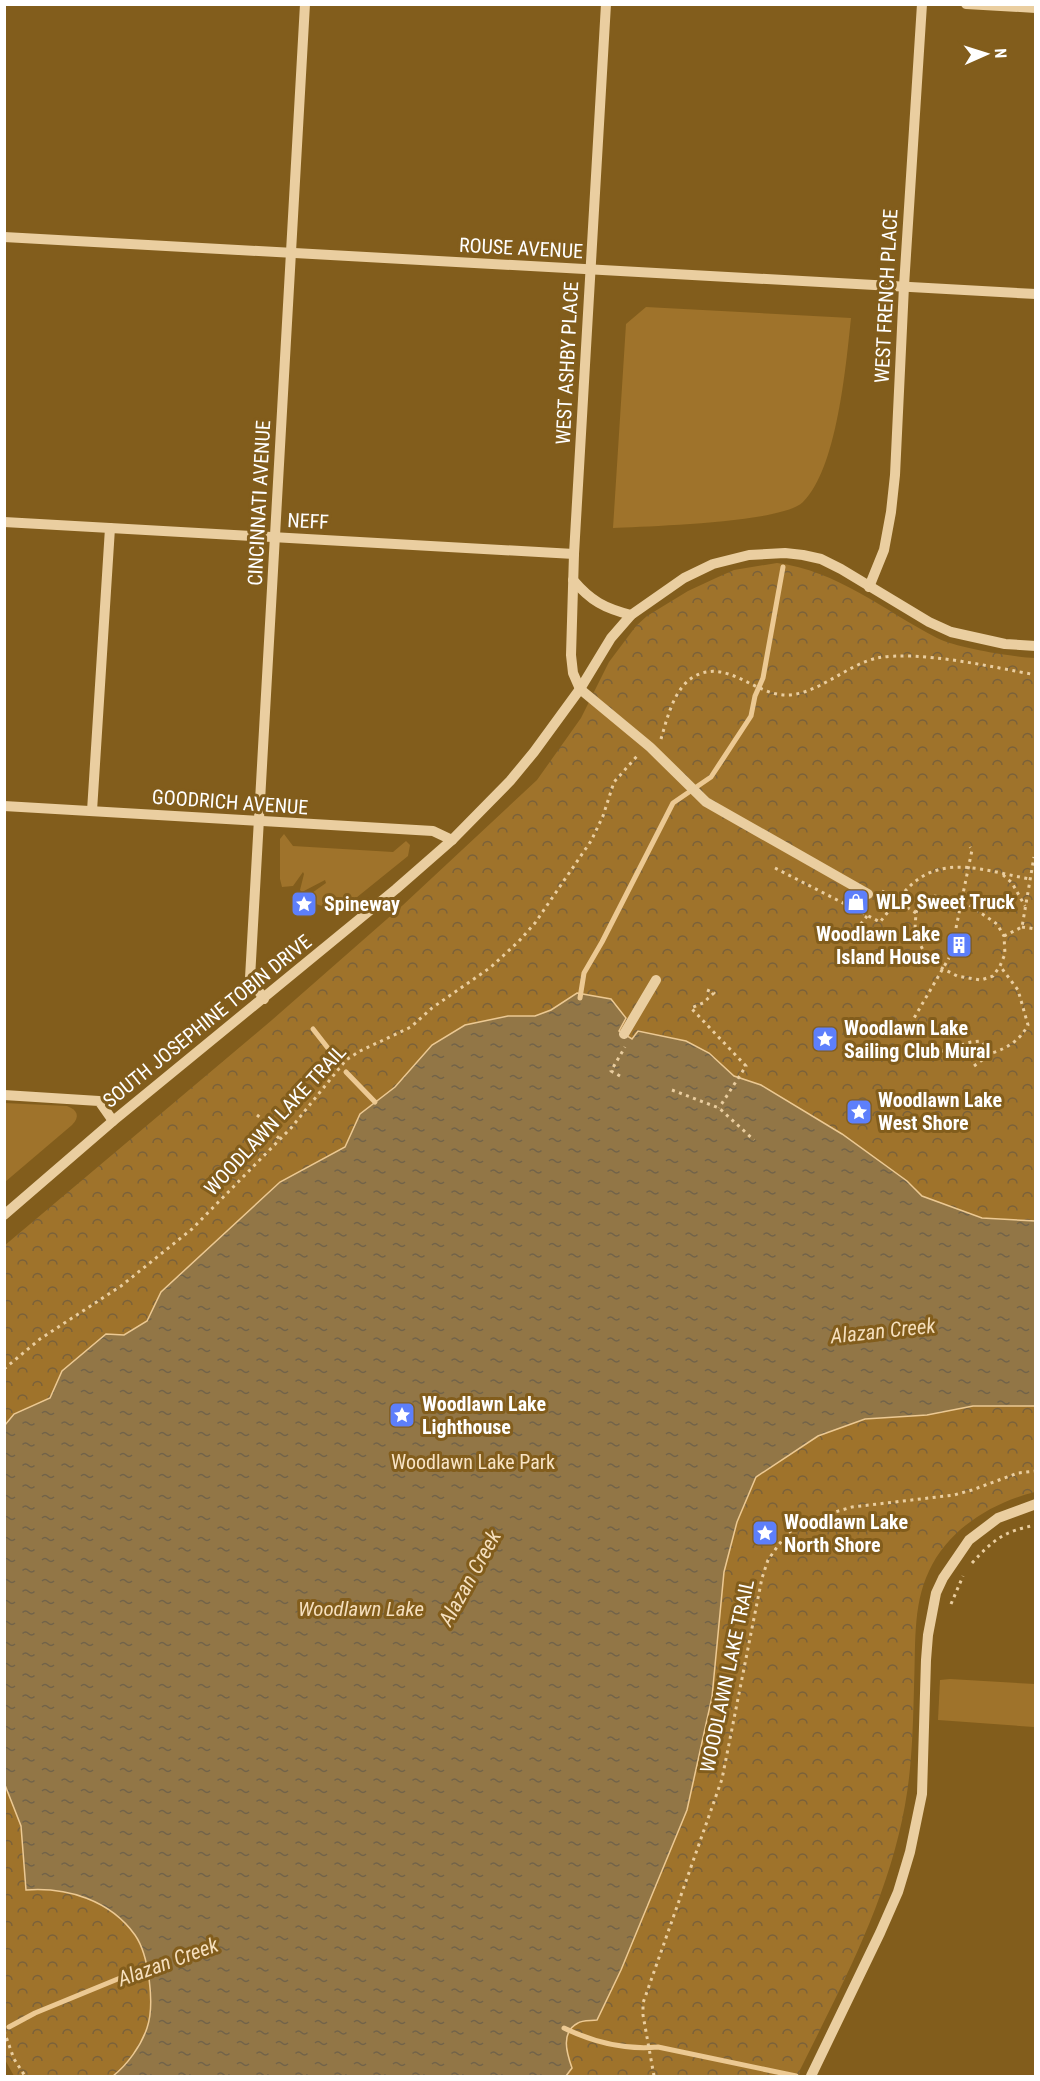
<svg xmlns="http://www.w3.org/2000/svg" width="1040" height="2081" font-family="'Roboto Condensed',sans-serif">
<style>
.grass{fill:#9f732b}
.park{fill:url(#park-crowns)}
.water{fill:url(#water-ripples);stroke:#ecc993;stroke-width:1.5}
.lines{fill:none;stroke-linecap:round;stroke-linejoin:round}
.stream{stroke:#ecc993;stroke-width:5}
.path{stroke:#eacea0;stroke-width:3;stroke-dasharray:3 4.5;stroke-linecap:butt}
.minor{stroke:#eacea0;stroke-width:10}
.labels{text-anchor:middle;stroke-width:6;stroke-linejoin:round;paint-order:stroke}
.street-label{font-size:20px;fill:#fff;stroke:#825d1c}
.poi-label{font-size:20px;font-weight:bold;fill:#fff;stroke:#825d1c;text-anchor:start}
.park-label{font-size:20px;fill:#f8e4c5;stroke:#825d1c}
.water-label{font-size:21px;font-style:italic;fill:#f5dfbd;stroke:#825d1c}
</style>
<defs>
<pattern id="park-crowns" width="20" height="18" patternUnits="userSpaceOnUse" patternTransform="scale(1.5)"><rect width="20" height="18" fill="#9f732b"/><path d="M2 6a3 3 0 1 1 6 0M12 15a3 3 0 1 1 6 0" fill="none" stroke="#7a613a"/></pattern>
<pattern id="water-ripples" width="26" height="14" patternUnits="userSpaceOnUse" patternTransform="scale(1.5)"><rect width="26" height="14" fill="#927646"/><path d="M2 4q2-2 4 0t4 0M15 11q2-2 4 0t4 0" fill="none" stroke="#726349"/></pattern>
</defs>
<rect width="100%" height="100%" fill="#825d1c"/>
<g class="grass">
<path d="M646 307 851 318C846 365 837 469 803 502 782 523 647 526 613 528L626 324Z"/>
<polygon points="284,834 293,846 393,852 406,841 410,845 408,856 351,902 330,909 308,901 309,895 326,883 325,880 302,892 300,890 304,874 303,872 293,886 282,887 280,879 280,839"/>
<path d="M4 1103 67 1106C78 1110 80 1117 72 1125L5 1182Z"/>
<polygon points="950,1679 1035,1684 1034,1727 938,1720 940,1680"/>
</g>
<path class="park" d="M777 563C836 570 885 611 937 638 957 648 1013 657 1035 658V1492C993 1502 948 1529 929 1571 912 1606 916 1649 914 1687 913 1726 912 1767 905 1805 888 1900 842 1985 800 2070L799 2076H14L4 2058V1246L272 1020 403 905 537 780 581 718 609 662 636 626 647 616 688 591 716 578 734 570Z"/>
<path class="water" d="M577 993 611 999 626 1018 619 1031 632 1039 638 1031 686 1041 709 1053 734 1076 761 1085 842 1134 907 1181 922 1196 982 1218 1035 1221V1406H973L927 1415 865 1419 818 1436 756 1477 737 1522 724 1572 712 1697 687 1810 621 1970 597 2020C592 2021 582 2020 578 2023 560 2032 567 2054 572 2068L566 2076H113C127 2065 141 2046 147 2028 155 2005 149 1955 135 1935 110 1900 67 1887 26 1890L21 1826 5 1785V1425L14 1414 50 1398 62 1371 106 1334 124 1335 147 1321 161 1292 280 1182 345 1147 360 1114 395 1087 432 1045 465 1025 508 1016H535L551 1010Z"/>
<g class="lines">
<g class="stream">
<polyline points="580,998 584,973 602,942 673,803 711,777 751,716 755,696 763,678 783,567"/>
<polyline points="313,1029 338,1061"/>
<polyline points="346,1072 375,1102"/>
<polyline points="9,2027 35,2013 147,1967"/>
<path d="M564 2028C593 2042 626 2050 658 2047L796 2076"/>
</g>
<g class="path">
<path d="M661 739C667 719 674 687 695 676 727 659 754 694 785 695 816 696 846 665 877 658 918 650 993 667 1036 675"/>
<path d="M775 868 880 922C889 911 899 897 910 886 944 853 989 872 1030 879"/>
<polyline points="1003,875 1012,883 1025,906"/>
<polyline points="882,891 916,913"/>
<polygon points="934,896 962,900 997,924 1004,936 1005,954 1000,966 993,976 981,980 957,976 934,964 925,954 918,940 915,928 916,913 919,904"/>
<polyline points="1022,927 1036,929"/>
<polyline points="956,928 972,850 970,847"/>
<polyline points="856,930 867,916"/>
<polyline points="1004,936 1022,927 1034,857"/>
<polyline points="707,990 714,993 703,1003 691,1008 746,1066 719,1108"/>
<polyline points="903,1037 949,958"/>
<path d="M919 1052 935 1047 942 1051 971 1042 980 1041 992 1053C1008 1048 1020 1040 1028 1025L1018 990 1000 966"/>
<polyline points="974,1066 992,1053"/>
<polyline points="620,1076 611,1071 625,1047"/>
<polyline points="672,1090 719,1108 754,1140"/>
<polyline points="257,1115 263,1120 264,1125 280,1139"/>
<polyline points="4,1369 40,1339 121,1286 192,1229 291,1128 346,1060 360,1051 411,1027 432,1008 491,967 519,941 535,923 591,841 603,816 614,782 638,755"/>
<path d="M972 1563C993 1540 1004 1531 1036 1525"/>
<polyline points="951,1604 963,1576"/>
<polyline points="4,2031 14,2059 25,2076"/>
<polyline points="654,2076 643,2015 643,2003 722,1779 762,1578 768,1560 777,1547 788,1533 808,1520 852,1507 954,1495 972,1490 1018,1473 1036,1471"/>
</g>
<g class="minor">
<polyline points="606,4 574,554 571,655 573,673 580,689 650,747 706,802 868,894"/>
<polyline points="966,4 1036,8"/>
<polyline points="4,237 1036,294"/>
<polyline points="4,522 574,554"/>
<path d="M573 580C591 601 604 608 631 615"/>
<polyline points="869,587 884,550 891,512 895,475 904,286 922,4"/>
<polyline points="4,806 433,831 452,840"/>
<polyline points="92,811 110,528"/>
<polyline points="264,999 250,978 305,4"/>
<polyline points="624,1034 656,980"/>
<polyline points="4,1095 99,1101 113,1121"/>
<polyline points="4,1215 113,1121 396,889 452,840 510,781 534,752 580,689 611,638 631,615 684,578 713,564 749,555 785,553 803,555 821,559 841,569 929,622 951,632 1005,644 1036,646"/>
<polyline points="811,2076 880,1933 898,1892 910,1852 922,1794 926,1660 928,1635 936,1593 943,1578 969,1540 998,1518 1036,1504"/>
</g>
</g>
<defs>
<g id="shop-square" transform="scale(1.35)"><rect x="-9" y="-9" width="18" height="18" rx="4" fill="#5d7ffb" stroke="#825d1c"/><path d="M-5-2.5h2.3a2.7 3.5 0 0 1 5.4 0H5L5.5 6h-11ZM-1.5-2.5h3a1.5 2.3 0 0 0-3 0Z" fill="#fff"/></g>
<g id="sight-square" transform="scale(1.35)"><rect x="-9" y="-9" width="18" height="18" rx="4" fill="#5d7ffb" stroke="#825d1c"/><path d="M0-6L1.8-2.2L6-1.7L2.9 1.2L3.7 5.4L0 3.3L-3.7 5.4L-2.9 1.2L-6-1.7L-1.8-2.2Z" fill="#fff"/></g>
<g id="building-square" transform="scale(1.35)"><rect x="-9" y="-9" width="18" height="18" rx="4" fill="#5d7ffb" stroke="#825d1c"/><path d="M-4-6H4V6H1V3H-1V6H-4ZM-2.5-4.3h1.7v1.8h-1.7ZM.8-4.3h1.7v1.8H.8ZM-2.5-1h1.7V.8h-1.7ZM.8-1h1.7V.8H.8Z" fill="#fff"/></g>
</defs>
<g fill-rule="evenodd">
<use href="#shop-square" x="856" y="902"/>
<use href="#sight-square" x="304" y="904"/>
<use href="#building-square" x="959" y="945"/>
<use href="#sight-square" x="825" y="1039"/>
<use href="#sight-square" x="859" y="1112"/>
<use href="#sight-square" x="402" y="1415"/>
<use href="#sight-square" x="765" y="1533"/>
</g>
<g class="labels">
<g class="street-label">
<text transform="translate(521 248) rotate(3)" y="7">ROUSE AVENUE</text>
<text transform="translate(886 296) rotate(-87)" y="7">WEST FRENCH PLACE</text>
<text transform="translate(567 363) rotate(-87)" y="7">WEST ASHBY PLACE</text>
<text transform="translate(259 503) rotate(-87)" y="7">CINCINNATI AVENUE</text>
<text transform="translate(308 521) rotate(3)" y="7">NEFF</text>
<text transform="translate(230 802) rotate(4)" y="7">GOODRICH AVENUE</text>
<text transform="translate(207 1021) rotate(-39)" y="7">SOUTH JOSEPHINE TOBIN DRIVE</text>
<text transform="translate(275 1120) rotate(-47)" y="7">WOODLAWN LAKE TRAIL</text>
<text transform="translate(727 1676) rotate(-78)" y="7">WOODLAWN LAKE TRAIL</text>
</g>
<g class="poi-label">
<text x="876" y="909">WLP Sweet Truck</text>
<text x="324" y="911">Spineway</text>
<text x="940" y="941" text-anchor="end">Woodlawn Lake<tspan x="940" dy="23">Island House</tspan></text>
<text x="844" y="1035">Woodlawn Lake<tspan x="844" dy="23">Sailing Club Mural</tspan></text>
<text x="878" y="1107">Woodlawn Lake<tspan x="878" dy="23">West Shore</tspan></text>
<text x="422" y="1411">Woodlawn Lake<tspan x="422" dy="23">Lighthouse</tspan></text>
<text x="784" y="1529">Woodlawn Lake<tspan x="784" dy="23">North Shore</tspan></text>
</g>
<g class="park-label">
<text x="473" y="1469">Woodlawn Lake Park</text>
</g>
<g class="water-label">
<text transform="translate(883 1331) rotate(-6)" y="7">Alazan Creek</text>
<text transform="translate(470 1578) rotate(-61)" y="7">Alazan Creek</text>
<text x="361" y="1616">Woodlawn Lake</text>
<text transform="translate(168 1962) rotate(-20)" y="7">Alazan Creek</text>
</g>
</g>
<rect width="1040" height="2081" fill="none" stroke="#ffffff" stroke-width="12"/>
<g transform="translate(986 54) rotate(87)" stroke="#825d1c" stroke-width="4.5" paint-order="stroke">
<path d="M0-4.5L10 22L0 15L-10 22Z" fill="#ffffff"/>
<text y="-9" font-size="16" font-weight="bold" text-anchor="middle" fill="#ffffff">N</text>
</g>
</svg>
